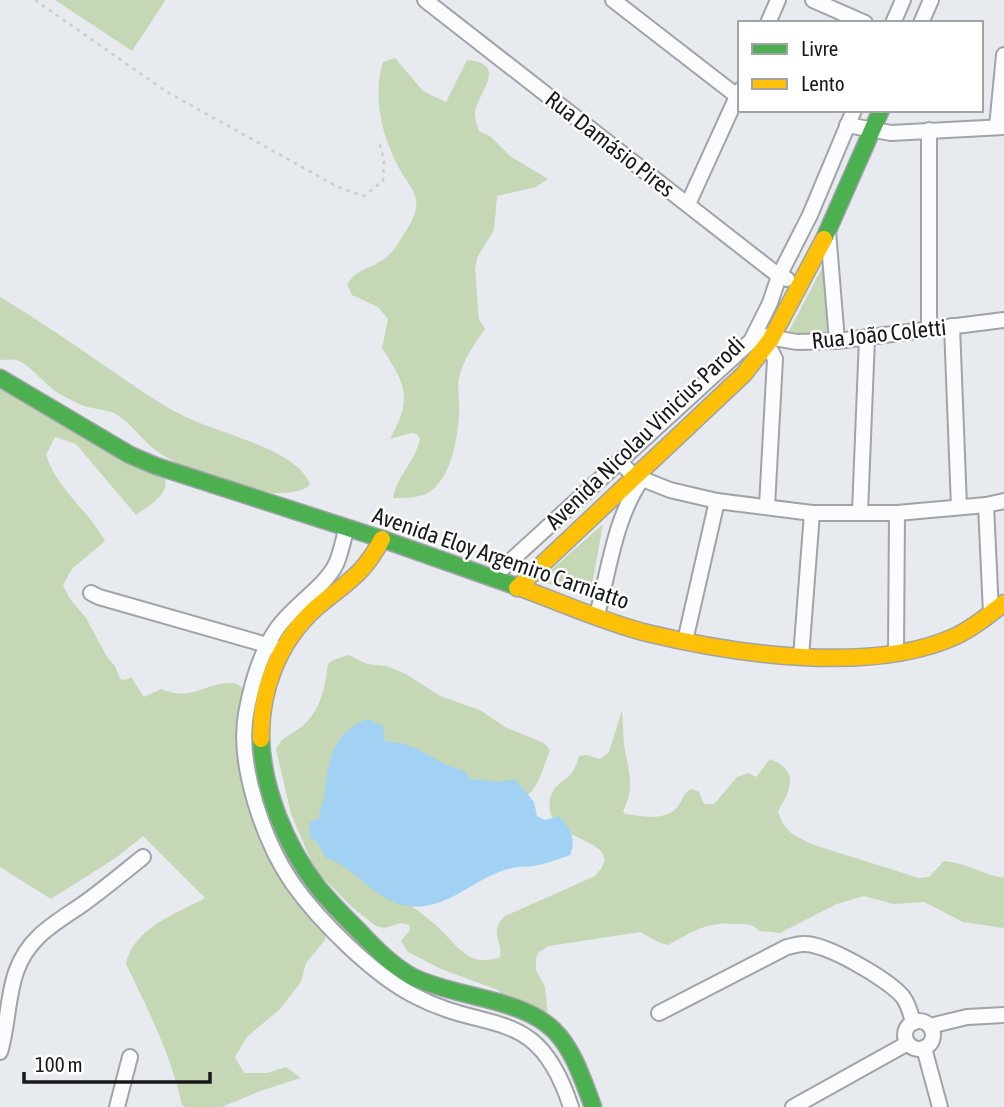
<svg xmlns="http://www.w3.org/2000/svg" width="1004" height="1107" font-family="'Asap Condensed',sans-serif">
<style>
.green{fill:#c5d7b5}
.water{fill:#a1d2f4}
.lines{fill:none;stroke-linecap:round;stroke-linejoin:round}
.street-casing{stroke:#a0a3a7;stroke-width:18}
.fast-casing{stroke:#a0a3a7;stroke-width:19}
.slow-casing{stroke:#a0a3a7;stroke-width:19}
.path{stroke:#cacccd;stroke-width:2.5;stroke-dasharray:3.5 5;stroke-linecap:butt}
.street{stroke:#fbfcfd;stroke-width:14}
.fast{stroke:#4caf50;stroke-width:16}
.slow{stroke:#ffc107;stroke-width:16}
.labels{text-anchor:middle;stroke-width:5;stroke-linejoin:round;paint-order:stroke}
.street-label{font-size:23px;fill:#17191d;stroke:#fff}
</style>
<rect width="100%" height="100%" fill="#e7ebf0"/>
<g class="green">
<polygon points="55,0 164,0 165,1 132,51"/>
<path d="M395 58 423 91 446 102 467 60C512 64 474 96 475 115 475 120 478 126 479 131L490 136 510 156 548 179 536 187 497 196 494 230 478 256 475 268 479 319 485 329C475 343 463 360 459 378 457 390 460 404 459 416 457 441 451 481 426 494 416 498 404 498 393 498 397 475 416 461 420 438L416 434 411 433 390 439C413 397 406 386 382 348L388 319 378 307 352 295 347 284C361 266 364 272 381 261 390 256 397 246 402 237 407 230 415 217 416 208 419 194 406 181 400 170 382 137 372 98 383 62Z"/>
<polygon points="823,266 829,335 787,335"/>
<path d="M0 297C37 319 72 343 108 368 136 387 164 408 195 421 224 434 301 452 310 485 278 510 188 472 158 452 142 441 131 422 114 413 106 410 96 409 87 407 78 404 67 398 58 393 46 386 29 363 16 360 11 359 5 360 0 360Z"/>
<path d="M0 374 165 478C170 495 148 506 136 515L76 444 55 437 46 455C57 489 88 510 105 541L72 569 63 585 70 599 86 618 107 657 115 666 120 679 126 680 131 677 144 697 161 689C193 702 203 683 231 683 263 684 250 759 249 779L265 798 264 828 327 924 325 940 306 963 301 982 280 1009 247 1037 235 1057 244 1073H267L286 1067 301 1078 260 1091 222 1107H186L182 1105C171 1054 148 1010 126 964 133 928 176 914 205 898L143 836 117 857 51 899 0 867Z"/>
<polygon points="603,524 590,596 539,581"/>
<path d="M348 655 367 664 387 666 406 674 440 696 480 710 505 727 544 743 550 750C543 767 538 794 519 800L405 751 380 737 409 904C419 912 431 920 440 929 459 948 470 968 500 957 503 939 488 933 505 916L595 876C633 836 542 846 550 800 552 784 565 783 573 771 576 767 577 761 579 756L586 755 600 759 609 752 622 710C623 721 623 733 624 744 628 771 636 785 623 811L625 814C641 816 667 822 678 806 683 799 683 793 691 789L699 792 704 804H714L737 777 749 773 756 777 770 759C800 771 791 789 778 811L783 824 791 833 811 844 919 878 929 877 944 861C967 863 982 874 1004 878V928L963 922 924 902 893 904 864 896 837 904 780 933 759 931C753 924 748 924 738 924 707 921 694 931 668 945L658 942 640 932 549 946 539 952 536 958V970L545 987 548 1016 558 1044 523 1018 498 990 441 969 408 952 401 941 410 930 409 925 401 923 384 928 376 926 353 908 315 870 291 814 276 749C282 736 291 735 301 727 321 711 325 687 328 664L333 660Z"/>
</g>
<path class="water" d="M367 719 383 726 385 741C421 743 434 764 465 771L470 779 501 782 515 779 534 802 537 816 545 820 559 816C570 829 577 838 570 855 558 859 546 864 534 866 527 867 519 866 512 868 474 876 445 915 403 905 372 898 355 866 326 858L317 842 310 838 309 823 319 818C319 809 323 804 324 797 328 762 331 734 367 719Z"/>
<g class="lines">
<g class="street-casing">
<g id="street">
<polyline points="425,0 779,276 787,279"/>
<polyline points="613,0 737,96"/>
<polyline points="813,0 865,23"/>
<polyline points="768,23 778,0"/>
<polyline points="893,23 903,0"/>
<polyline points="921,23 931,0"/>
<polyline points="847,125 891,133 1004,127"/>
<polyline points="997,127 1004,55"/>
<polyline points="688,204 740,90"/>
<polyline points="828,231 837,341"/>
<polyline points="952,326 959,507"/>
<polyline points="929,328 929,130"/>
<polyline points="763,336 797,342 837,341 1004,320"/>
<polyline points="759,344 771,351 775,359 767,506"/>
<polyline points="619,462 635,476 670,490 717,501 812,513 897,513 986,505 1004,501"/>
<polyline points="986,505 991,613"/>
<polyline points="860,512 867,338"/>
<path d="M347 528C343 539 341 553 336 564 325 587 292 606 276 630 260 654 251 686 246 714 237 765 264 842 293 884 320 922 373 974 413 995 490 1036 537 1003 571 1107"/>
<polyline points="492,578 751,341 770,303 779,276 810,215 854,110"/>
<polyline points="91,593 99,597 274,647"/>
<path d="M597 615C609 570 615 517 642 479"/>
<polyline points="685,641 717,501"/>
<polyline points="896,652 897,513"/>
<polyline points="801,657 812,513"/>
<path d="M659 1013 787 947C792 946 798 944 803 944 825 942 889 980 903 997 908 1004 911 1014 913 1023"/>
<circle cx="919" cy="1035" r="14"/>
<polyline points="930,1026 967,1017 1004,1015"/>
<polyline points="924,1048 940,1107"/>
<path d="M0 1052C8 1026 7 998 16 972 28 937 54 924 83 904 104 889 123 873 143 857"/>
<polyline points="117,1107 130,1057"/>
<polyline points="793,1107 908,1043"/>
</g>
</g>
<g class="fast-casing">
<g id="fast">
<polyline points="824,239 881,110"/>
<polyline points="0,378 130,455 156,466 382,539 521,588"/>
<path d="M261 739C263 790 286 846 317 886 329 901 343 915 357 929 374 947 391 965 413 977 432 986 454 991 474 996 555 1015 566 1031 593 1107"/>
</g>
</g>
<g class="slow-casing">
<g id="slow">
<polyline points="517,588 744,374 771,339 824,239"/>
<path d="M521 588C562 603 604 622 647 633 734 654 872 675 956 636 973 628 989 615 1004 603"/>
<path d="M261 739C260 690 279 641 316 608 345 583 363 576 382 539"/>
</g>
</g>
<polyline class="path" points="35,0 167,92 338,187 364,196 383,181 384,160 379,141"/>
<use href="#street" class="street"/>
<use href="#fast" class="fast"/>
<use href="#slow" class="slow"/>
</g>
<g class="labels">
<g class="street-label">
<text transform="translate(610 144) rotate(38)" y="8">Rua Damásio Pires</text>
<text transform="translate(879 334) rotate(-6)" y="8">Rua João Coletti</text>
<text transform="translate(645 433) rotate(-44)" y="8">Avenida Nicolau Vinicius Parodi</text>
<text transform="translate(501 558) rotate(19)" y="8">Avenida Eloy Argemiro Carniatto</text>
</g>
</g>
<rect x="738" y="21" width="245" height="91" fill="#ffffff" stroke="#a2a3a5" stroke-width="2"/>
<rect x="752" y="44" width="35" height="10" fill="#4caf50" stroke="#a2a3a5" stroke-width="2"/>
<text x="801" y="56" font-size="21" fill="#17191d">Livre</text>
<rect x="752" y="79" width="35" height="10" fill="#ffc107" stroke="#a2a3a5" stroke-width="2"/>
<text x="801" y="91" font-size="21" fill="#17191d">Lento</text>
<path d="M24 1072v10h186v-10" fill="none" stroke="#17191d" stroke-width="3.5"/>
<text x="35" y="1072" font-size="21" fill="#17191d" stroke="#ffffff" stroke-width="5" paint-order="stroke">100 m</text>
</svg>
